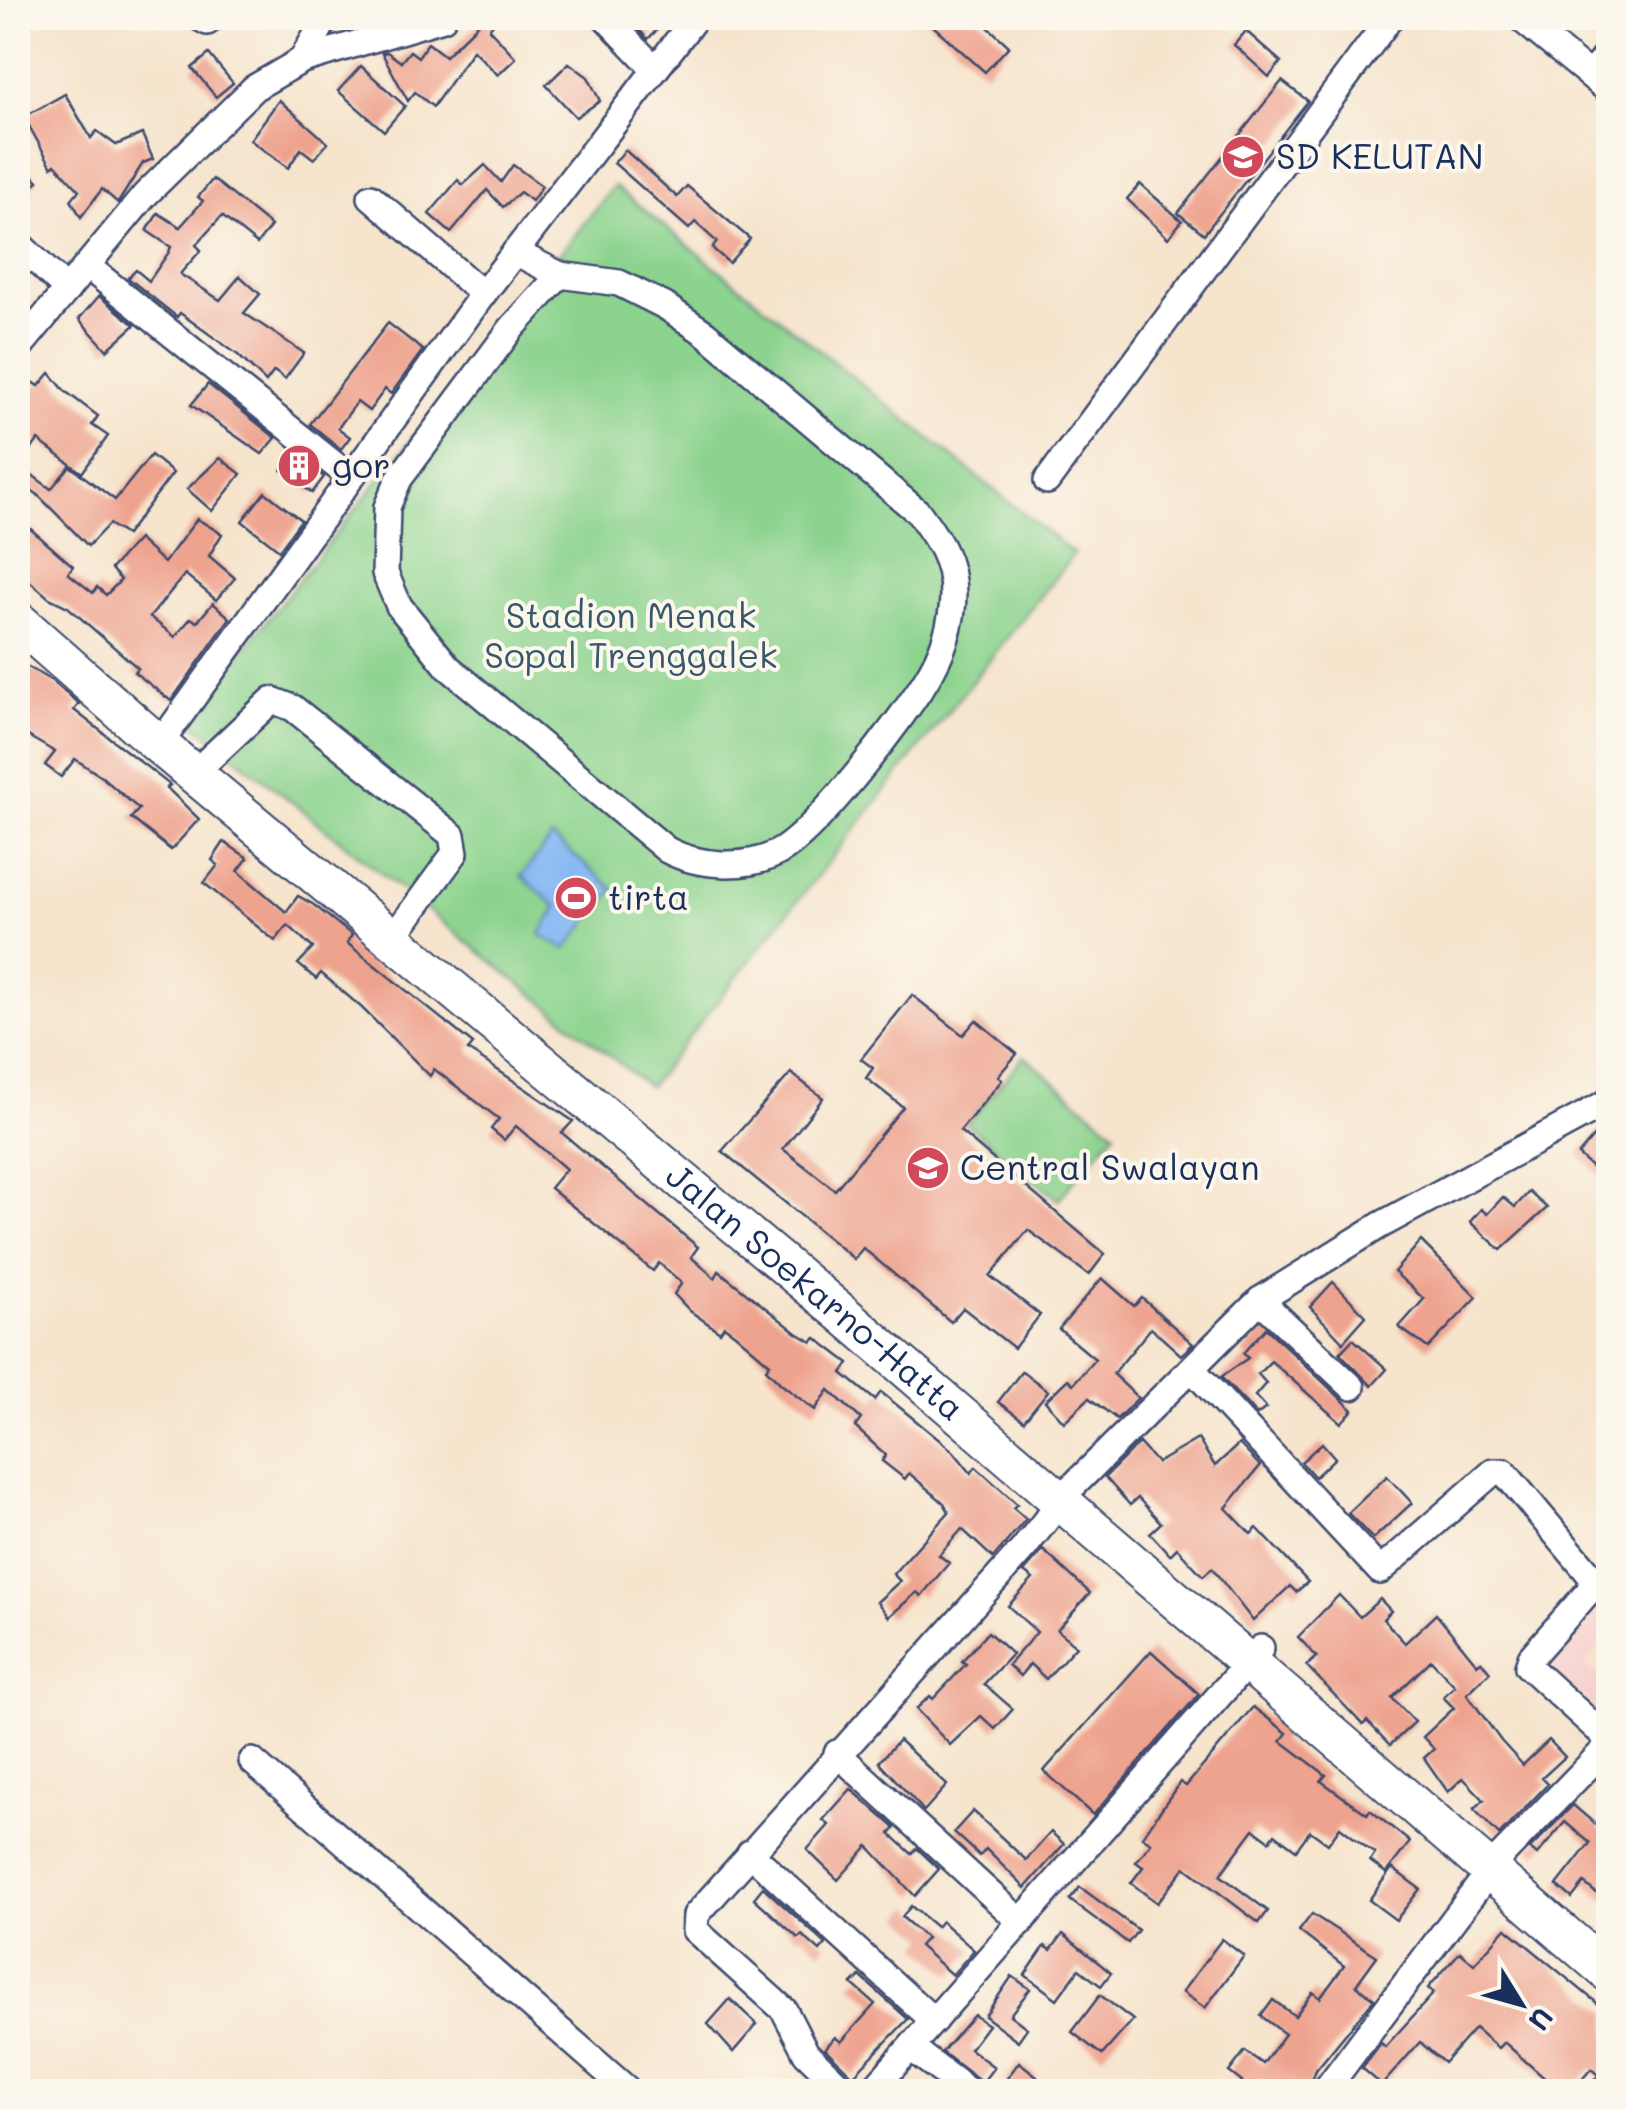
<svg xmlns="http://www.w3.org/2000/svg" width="1626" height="2109" font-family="Mali,sans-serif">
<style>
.built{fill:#f7d0cd}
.green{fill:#8cd38e;stroke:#548176;stroke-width:2.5}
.water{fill:#86b8f3;stroke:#5074a8;stroke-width:2.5}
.building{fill:#eea38e}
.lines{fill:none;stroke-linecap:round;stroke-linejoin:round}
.minor-casing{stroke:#3c4a6e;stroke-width:30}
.highway-casing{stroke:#3c4a6e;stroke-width:42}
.minor{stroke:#fff;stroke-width:25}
.highway{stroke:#fff;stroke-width:38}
.labels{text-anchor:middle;stroke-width:8;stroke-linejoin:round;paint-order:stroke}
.poi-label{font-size:35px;fill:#1b2f5e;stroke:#fbf7ec;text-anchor:start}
.park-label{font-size:35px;fill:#37586a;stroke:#fbf7ec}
.street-label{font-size:35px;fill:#1b2f5e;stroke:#fbf7ec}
</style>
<rect width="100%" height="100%" fill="#fbf7ec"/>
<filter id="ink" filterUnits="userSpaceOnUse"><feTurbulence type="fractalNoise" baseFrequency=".01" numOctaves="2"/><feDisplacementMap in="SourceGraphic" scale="20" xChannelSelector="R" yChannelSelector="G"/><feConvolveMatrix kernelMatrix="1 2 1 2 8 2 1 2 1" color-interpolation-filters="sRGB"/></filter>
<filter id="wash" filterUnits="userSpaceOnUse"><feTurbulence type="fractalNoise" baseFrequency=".0048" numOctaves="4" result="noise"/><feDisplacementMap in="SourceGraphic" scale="40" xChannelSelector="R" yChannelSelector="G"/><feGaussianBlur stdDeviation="2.25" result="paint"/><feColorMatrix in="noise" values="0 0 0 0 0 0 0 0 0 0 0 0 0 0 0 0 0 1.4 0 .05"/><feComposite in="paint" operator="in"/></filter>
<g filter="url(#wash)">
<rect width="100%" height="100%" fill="#f6e4cc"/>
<polygon class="built" points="1608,1600 1608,1637 1585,1664 1608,1684 1608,1721 1548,1666"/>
<g class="green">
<polygon points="614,186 1074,554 649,1087 188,719"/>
<polygon points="1024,1056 1115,1132 1058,1200 967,1124"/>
</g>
<polygon class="water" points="552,837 614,889 566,949 540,935 557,907 521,876"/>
<g id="blocks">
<g class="building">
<polygon points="484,18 498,18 489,29 516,58 498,75 473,50 433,107 415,92 408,101 382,53 387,52 401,62 410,51 418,57 428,43 445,56"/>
<polygon points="628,18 669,18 648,39"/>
<polygon points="924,18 978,18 1009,46 985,72"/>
<polygon points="1246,31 1281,62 1269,77 1234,45"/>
<polygon points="209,54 233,83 216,97 192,68"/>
<polygon points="569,63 588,77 600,101 576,117 546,85"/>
<polygon points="361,66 405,106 384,131 338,91"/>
<polygon points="1282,81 1308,101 1204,234 1178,213"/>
<polygon points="65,94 91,138 97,131 116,145 142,134 153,159 143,163 118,203 102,189 81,217 71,200 79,190 55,164 52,167 24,117"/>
<polygon points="279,100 328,143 314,159 301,149 288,168 250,140"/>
<polygon points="625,150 677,197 687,186 750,239 729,263 712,248 717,242 695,222 689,229 614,163"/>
<polygon points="18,159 38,181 18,200"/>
<polygon points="485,165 501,182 513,165 542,186 532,201 520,192 503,207 487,190 451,233 429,214 458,180 463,185"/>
<polygon points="213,179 271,226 257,244 222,216 196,245 201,250 180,274 220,300 240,276 260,294 244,313 304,353 285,379 274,371 266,382 238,355 180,313 177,317 128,278 136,270 149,281 169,252 171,247 147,231 158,213 180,227 203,201 198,197"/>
<polygon points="1140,184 1182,221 1168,238 1127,199"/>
<polygon points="99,296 135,325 107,350 79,319"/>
<polygon points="388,323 423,350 391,394 385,389 369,411 357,402 338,428 350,437 341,449 310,424"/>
<polygon points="18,372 39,386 50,373 65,391 98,416 92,425 108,436 82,473 38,440 20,466 51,489 70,466 115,500 151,455 173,473 126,535 109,524 88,546 37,494 18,482"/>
<polygon points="208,384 276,438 262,454 191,405"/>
<polygon points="295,454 324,477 312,493 282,470"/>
<polygon points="220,458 241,474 212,511 187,489"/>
<polygon points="265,492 301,520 279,550 242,521"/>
<polygon points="18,518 73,566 68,573 93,593 97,587 106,595 121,580 111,569 138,539 164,563 197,519 222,534 209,556 235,578 216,600 185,574 150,617 175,637 191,618 197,622 213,603 230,618 171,701 134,672 138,668 68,607 49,598 18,571"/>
<polygon points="18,661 52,681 79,704 74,710 170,785 167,788 199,819 171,850 131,818 139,809 102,777 75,759 61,777 45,765 55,752 18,730"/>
<polygon points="224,842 248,858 238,871 286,912 298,896 314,905 352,935 347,943 473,1044 468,1050 573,1121 562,1133 698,1247 691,1257 715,1278 719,1271 797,1333 812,1342 816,1338 849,1363 842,1373 875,1400 881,1392 954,1452 971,1473 976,1467 1017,1504 1013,1508 1026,1519 993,1558 962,1529 939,1555 949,1563 921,1596 917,1592 889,1617 877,1602 900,1581 893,1574 949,1512 944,1503 909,1473 905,1479 882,1461 886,1455 855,1427 861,1419 829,1390 815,1410 781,1384 766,1369 770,1364 735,1334 724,1326 720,1332 690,1311 674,1294 682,1283 659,1263 653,1271 550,1188 566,1169 516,1126 504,1140 491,1129 499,1119 434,1069 430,1076 362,1008 321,973 316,979 298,964 313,948 288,925 275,941 204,883 218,865 212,860"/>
<polygon points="912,995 963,1035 976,1020 1017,1054 998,1076 1002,1080 960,1131 1105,1254 1089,1275 1028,1230 990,1276 1040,1315 1014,1348 963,1308 951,1322 863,1248 854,1259 722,1151 791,1073 823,1098 783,1149 835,1190 903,1107 866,1078 873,1068 861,1059"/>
<polygon points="1608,1120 1608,1182 1578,1155"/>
<polygon points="1529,1192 1547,1208 1501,1250 1470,1222 1481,1209 1487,1214 1503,1197 1515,1207"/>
<polygon points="1421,1241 1477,1297 1428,1348 1399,1327 1424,1299 1394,1272"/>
<polygon points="1102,1278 1134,1306 1142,1298 1193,1344 1181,1355 1151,1328 1113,1374 1138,1398 1117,1419 1089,1398 1064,1422 1045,1401 1068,1379 1073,1384 1095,1359 1059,1329"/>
<polygon points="1333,1282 1366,1316 1343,1342 1310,1307"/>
<polygon points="1266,1328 1353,1410 1341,1423 1271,1361 1258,1374 1266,1383 1255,1396 1266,1408 1257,1415 1221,1377 1248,1358 1243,1353"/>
<polygon points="1353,1339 1387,1369 1372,1386 1340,1353"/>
<polygon points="1022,1371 1048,1391 1024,1421 998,1402"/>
<polygon points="1198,1439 1215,1466 1239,1444 1260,1466 1226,1508 1251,1534 1257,1528 1308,1582 1296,1592 1290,1586 1253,1621 1212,1568 1203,1576 1177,1548 1170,1555 1150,1533 1161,1523 1138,1498 1130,1505 1105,1477 1139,1443 1157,1463"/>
<polygon points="1322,1443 1335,1458 1315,1477 1301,1462"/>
<polygon points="1387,1476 1412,1503 1373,1539 1348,1513"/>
<polygon points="1043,1550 1090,1593 1057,1630 1076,1646 1046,1679 1030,1664 1020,1676 1008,1665 1037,1632 1008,1606 1033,1579 1024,1572"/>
<polygon points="1339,1595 1360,1617 1380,1599 1391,1611 1383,1619 1405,1643 1436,1614 1477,1664 1481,1661 1490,1672 1467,1694 1501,1741 1523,1765 1549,1740 1565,1757 1542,1778 1548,1784 1499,1835 1474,1809 1484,1800 1463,1778 1448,1792 1424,1758 1434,1749 1423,1737 1454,1708 1443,1697 1455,1686 1431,1660 1392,1698 1415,1722 1390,1745 1367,1721 1363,1725 1307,1666 1317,1657 1298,1637"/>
<polygon points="988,1632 1012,1654 984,1684 1013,1709 995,1729 981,1716 950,1745 916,1709 930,1696 933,1699 966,1664 962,1661"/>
<polygon points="1151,1651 1199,1694 1093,1815 1044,1771"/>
<polygon points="1253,1707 1287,1733 1281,1741 1326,1775 1321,1781 1367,1814 1370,1810 1410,1842 1386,1873 1370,1861 1375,1854 1340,1827 1328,1844 1310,1831 1296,1850 1275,1834 1270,1841 1254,1829 1220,1875 1268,1911 1259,1923 1185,1867 1157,1903 1131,1883 1143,1867 1136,1862 1151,1843 1142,1837 1180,1782 1186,1786"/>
<polygon points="899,1740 947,1785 924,1811 879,1762"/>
<polygon points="851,1789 895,1828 890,1834 912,1854 917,1848 939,1869 915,1896 868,1846 838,1880 807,1850 829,1825 823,1820"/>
<polygon points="1573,1805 1608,1835 1608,1903 1584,1883 1572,1898 1557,1885 1590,1843 1565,1822 1537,1855 1530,1849"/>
<polygon points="973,1811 1026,1860 1051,1832 1064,1844 1025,1888 986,1849 980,1856 954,1832"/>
<polygon points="1392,1868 1420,1889 1396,1920 1369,1900"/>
<polygon points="763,1887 826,1944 820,1951 802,1935 798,1938 754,1898"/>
<polygon points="1080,1887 1138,1930 1128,1943 1070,1900"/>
<polygon points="911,1906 936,1927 941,1921 974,1950 952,1975 919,1946 926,1938 902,1917"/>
<polygon points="1312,1914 1377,1956 1356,1985 1374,1999 1316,2070 1308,2092 1236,2092 1242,2082 1229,2072 1245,2051 1263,2064 1285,2034 1261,2016 1273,2000 1295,2016 1313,1992 1320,1998 1344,1966 1299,1931"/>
<polygon points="1506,1928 1608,2012 1608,2069 1597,2074 1591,2069 1571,2092 1560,2092 1504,2042 1498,2048 1475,2028 1444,2063 1420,2042 1382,2085 1362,2068 1381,2043 1385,2047 1434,1993 1428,1988 1460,1952 1474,1964"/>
<polygon points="1063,1934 1111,1973 1101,1986 1079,1969 1057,1999 1025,1975 1045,1946 1051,1950"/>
<polygon points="1222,1939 1244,1956 1205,2008 1182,1992"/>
<polygon points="860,1976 908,2019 853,2076 825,2049 835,2037 841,2042 875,2004 852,1984"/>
<polygon points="1012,1976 1030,1989 1010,2015 1027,2028 1018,2041 985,2016"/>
<polygon points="1100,1995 1133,2020 1102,2055 1072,2032"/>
<polygon points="730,1999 757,2024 733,2052 708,2024"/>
<polygon points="974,2015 988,2025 970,2049 994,2067 982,2083 942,2052"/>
<polygon points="1019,2062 1037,2076 1025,2092 1005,2081"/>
</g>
</g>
</g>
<g filter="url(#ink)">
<use href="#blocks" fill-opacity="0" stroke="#3c4a6e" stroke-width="2.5"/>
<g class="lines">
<g class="minor-casing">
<g id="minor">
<polyline points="200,18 207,22"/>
<polyline points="606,18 654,68"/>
<polyline points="1520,18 1608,90"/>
<polyline points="302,60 326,18"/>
<polyline points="1591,75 1608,52"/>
<polyline points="371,197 483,294"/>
<polyline points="18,243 67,290"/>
<polyline points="515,252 560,275"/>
<polyline points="87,266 350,477"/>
<path d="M560 275 619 283 665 306 705 333 918 512C937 538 953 560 953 594 953 624 942 655 926 680 902 719 815 834 777 853 746 870 697 866 667 850L448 667 399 606 385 573 387 507 399 479 511 329Z"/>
<polyline points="18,349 145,195 254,88 302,60 443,18"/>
<polyline points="1047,481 1390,18"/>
<polyline points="159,745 483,294 695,18"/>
<polyline points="193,774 272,700 293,708 452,835 455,853 392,939"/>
<polyline points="1260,1300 1352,1387"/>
<polyline points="1193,1370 1380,1571 1493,1472 1504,1472 1592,1577 1590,1590 1531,1657 1528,1666 1608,1739"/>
<polyline points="837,1753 1021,1922"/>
<polyline points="252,1761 630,2092"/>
<polyline points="750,1853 934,2021"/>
<polyline points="911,2048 969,2092"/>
<polyline points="846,2092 806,2053 784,2010 695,1930 696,1915 1024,1548 1072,1487 1260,1300 1379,1226 1608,1102"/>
<polyline points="871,2092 1261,1648"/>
<polyline points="1324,2092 1502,1855 1608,1746"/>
<polyline points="1603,2092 1608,2085"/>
</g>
</g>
<g class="highway-casing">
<g id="highway">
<path id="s1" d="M18 621 159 745 844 1315 1608 1972"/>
</g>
</g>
<use href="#minor" class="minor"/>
<use href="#highway" class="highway"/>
</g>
</g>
<defs>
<g id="school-disc" transform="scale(2.25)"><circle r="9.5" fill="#d1495b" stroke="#fbf7ec"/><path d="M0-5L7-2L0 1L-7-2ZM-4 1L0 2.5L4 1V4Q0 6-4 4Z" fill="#fff"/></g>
<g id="building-disc" transform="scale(2.25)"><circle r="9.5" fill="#d1495b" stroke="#fbf7ec"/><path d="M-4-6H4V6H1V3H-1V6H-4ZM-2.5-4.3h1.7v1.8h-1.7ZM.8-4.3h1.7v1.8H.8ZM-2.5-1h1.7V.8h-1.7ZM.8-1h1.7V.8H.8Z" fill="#fff"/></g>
<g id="stadium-disc" transform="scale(2.25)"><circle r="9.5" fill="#d1495b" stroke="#fbf7ec"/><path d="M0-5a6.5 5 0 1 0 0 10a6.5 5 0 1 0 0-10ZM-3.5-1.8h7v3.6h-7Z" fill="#fff"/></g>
<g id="university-disc" transform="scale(2.25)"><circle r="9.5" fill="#d1495b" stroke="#fbf7ec"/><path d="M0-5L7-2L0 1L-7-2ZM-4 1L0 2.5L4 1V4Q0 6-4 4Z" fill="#fff"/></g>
</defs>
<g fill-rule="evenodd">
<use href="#school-disc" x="1243" y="157"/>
<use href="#building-disc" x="299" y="466"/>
<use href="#stadium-disc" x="576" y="898"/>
<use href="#university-disc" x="928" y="1168"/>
</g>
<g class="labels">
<g class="poi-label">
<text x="1276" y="169">SD KELUTAN</text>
<text x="332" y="478">gor</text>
<text x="608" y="910">tirta</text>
<text x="960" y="1180">Central Swalayan</text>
</g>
<g class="park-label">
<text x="631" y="628">Stadion Menak<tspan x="631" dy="40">Sopal Trenggalek</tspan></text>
</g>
<g class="street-label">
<text dy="12" stroke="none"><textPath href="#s1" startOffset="1042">Jalan Soekarno-Hatta</textPath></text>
</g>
</g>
<rect width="1626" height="2109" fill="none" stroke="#fbf7ec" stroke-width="60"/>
<g transform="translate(1521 2004) rotate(127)" stroke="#fbf7ec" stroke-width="8" paint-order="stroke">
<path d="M0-8L18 38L0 25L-18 38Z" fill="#1b2f5e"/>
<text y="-15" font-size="28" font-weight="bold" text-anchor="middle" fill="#1b2f5e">U</text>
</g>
</svg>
